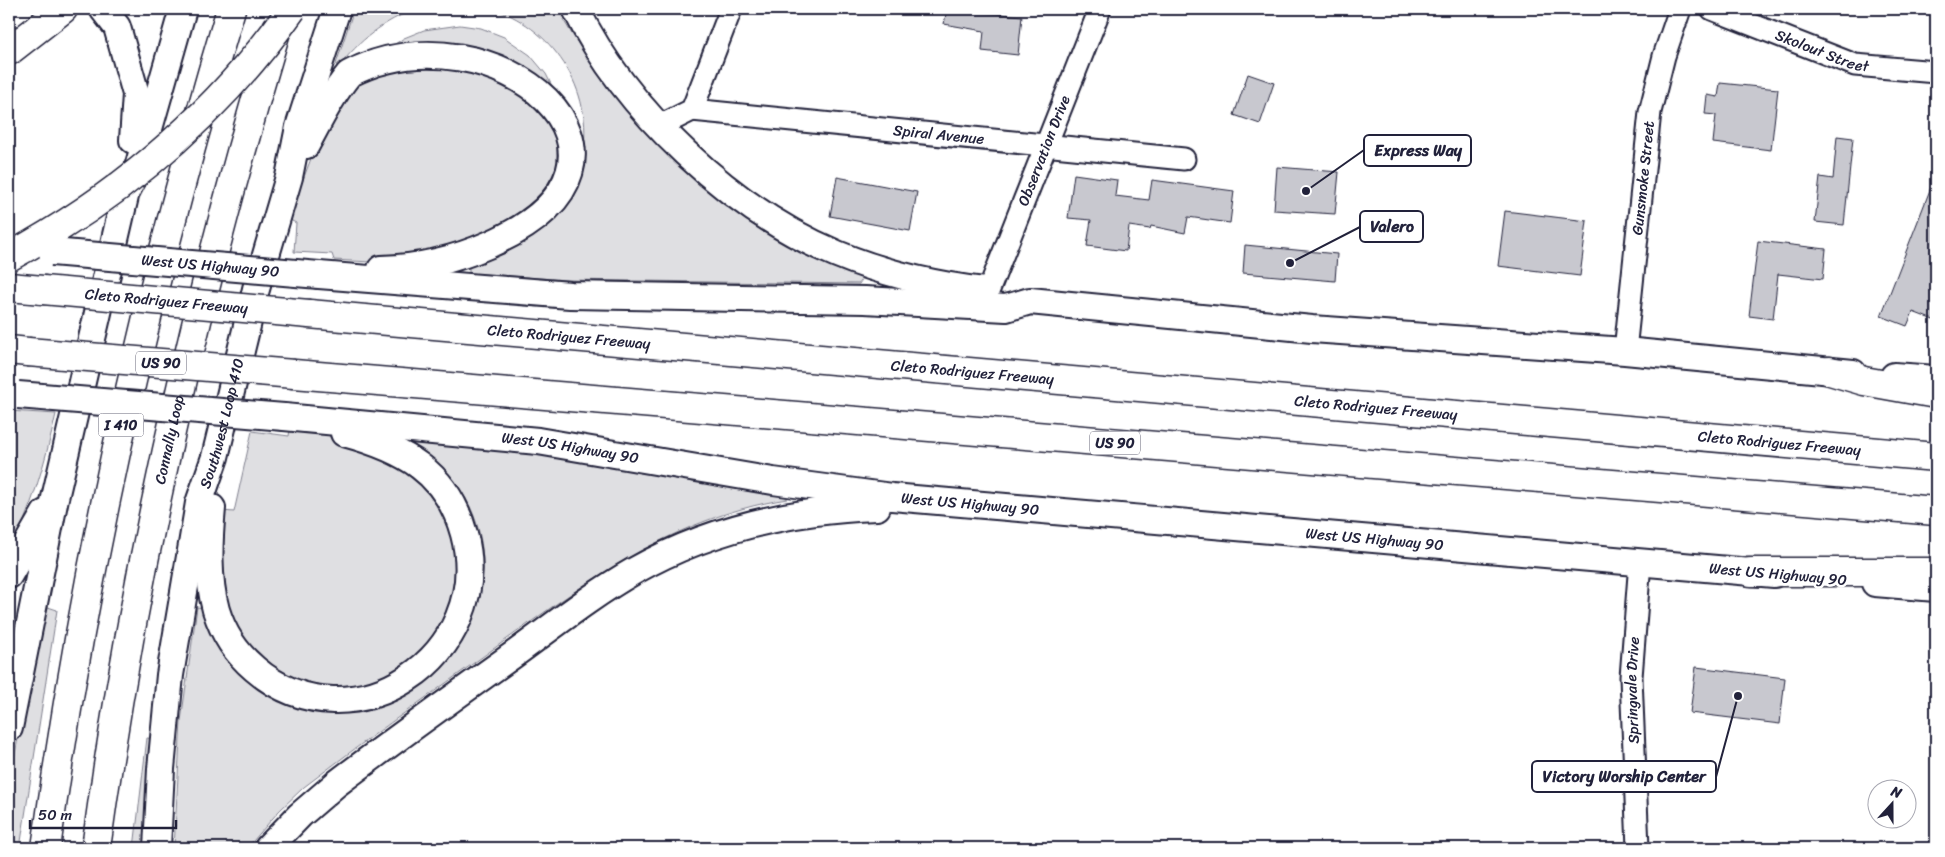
<svg xmlns="http://www.w3.org/2000/svg" width="1945" height="857" font-family="Sriracha,sans-serif">
<style>
.green{fill:#dfdfe2;stroke:#80808e}
.building{fill:#c8c8cf;stroke:#22223b}
.lines{fill:none;stroke-linecap:round;stroke-linejoin:round}
.minor-casing{stroke:#22223b;stroke-width:25}
.major-casing{stroke:#22223b;stroke-width:30}
.highway-casing{stroke:#22223b;stroke-width:31}
.minor{stroke:#fff;stroke-width:21}
.major{stroke:#fff;stroke-width:26}
.highway{stroke:#fff;stroke-width:28}
.major-bridge-casing{stroke:#22223b;stroke-width:30;stroke-linecap:butt}
.highway-bridge-casing{stroke:#22223b;stroke-width:31;stroke-linecap:butt}
.major-bridge{stroke:#fff;stroke-width:26}
.highway-bridge{stroke:#fff;stroke-width:28}
.labels{text-anchor:middle;stroke-width:5;stroke-linejoin:round;paint-order:stroke}
.shield{fill:#fff;stroke:#646476;stroke-width:1}
.shield-label{font-size:14px;font-weight:bold;fill:#22223b}
.street-label{font-size:15px;fill:#22223b;stroke:#fff}
.leader{fill:none;stroke:#22223b;stroke-width:2}
.callout-dot{fill:#22223b;stroke:#fff;stroke-width:2}
.callout{fill:#fff;stroke:#22223b;stroke-width:2}
.callout-label{font-size:16px;text-anchor:middle;font-weight:bold;fill:#22223b}
</style>
<rect width="100%" height="100%" fill="#fff"/>
<filter id="ink" filterUnits="userSpaceOnUse"><feTurbulence type="fractalNoise" baseFrequency=".02" numOctaves="2"/><feDisplacementMap in="SourceGraphic" scale="10" xChannelSelector="R" yChannelSelector="G"/><feConvolveMatrix kernelMatrix="1 2 1 2 8 2 1 2 1" color-interpolation-filters="sRGB"/></filter>
<g filter="url(#ink)">
<g class="green">
<path d="M354 9H416C385 20 358 41 338 68L336 64Z"/>
<path d="M494 9H557C629 134 727 225 863 278L859 284 567 280 469 273V267C496 257 529 245 548 222 554 215 558 204 563 196 569 185 578 174 581 162 598 97 556 29 494 9Z"/>
<polygon points="460,25 481,28 504,37 530,55 546,74 556,94 557,165 555,171 537,202 470,243 371,262 334,260 332,254 294,252 296,223 288,219 315,148 335,110 386,50 404,38 424,30"/>
<path d="M9 411 56 414C45 463 32 508 9 553Z"/>
<polygon points="290,429 332,436 357,443 425,483 449,518 459,583 439,635 388,678 342,688 307,684 276,670 246,645 230,618 222,579 222,511 234,512 252,431 289,436"/>
<path d="M415 440 531 451 788 494 787 499C667 518 574 591 478 660 420 702 361 743 304 787L279 811 247 848H174L181 721 197 607 203 608 251 681C272 696 289 699 314 705 324 707 334 711 344 711 361 713 380 706 395 699 473 664 509 567 462 492 450 473 433 455 413 446Z"/>
<polygon points="45,606 57,610 20,848 9,848 9,783"/>
<polygon points="147,738 156,739 150,848 134,848"/>
</g>
<g class="building">
<polygon points="947,9 1022,16 1018,55 982,51 984,31 944,24"/>
<polygon points="1248,74 1274,83 1260,124 1234,115"/>
<polygon points="1720,83 1778,89 1771,150 1713,143 1716,115 1705,114 1707,95 1718,97"/>
<polygon points="1837,136 1853,138 1844,225 1815,222 1820,177 1833,179"/>
<polygon points="1277,167 1339,172 1335,214 1274,210"/>
<polygon points="1074,174 1117,180 1115,196 1149,200 1152,180 1234,191 1230,223 1188,217 1185,233 1151,226 1150,229 1129,226 1126,251 1087,246 1091,220 1068,218"/>
<polygon points="837,177 917,192 910,231 830,216"/>
<polygon points="1935,177 1936,321 1913,312 1907,326 1881,316"/>
<polygon points="1505,211 1587,221 1580,276 1498,266"/>
<polygon points="1758,241 1826,249 1823,279 1778,274 1773,319 1749,316"/>
<polygon points="1245,245 1337,254 1335,281 1243,273"/>
<polygon points="1696,667 1785,678 1780,724 1690,713"/>
</g>
<g class="lines">
<g class="minor-casing">
<g id="minor">
<path id="s1" d="M1712 9 1855 65 1936 72"/>
<path id="s2" d="M692 110 1184 159"/>
<polyline points="660,126 692,110 731,9"/>
<path id="s3" d="M988 292 1100 9"/>
<path id="s4" d="M1625 351 1650 112 1664 56 1680 9"/>
<path id="s5" d="M1638 848 1631 677 1640 562"/>
</g>
</g>
<g class="major-casing">
<g id="major">
<polyline points="103,9 117,27 136,94 133,140"/>
<path d="M576 9C625 110 733 211 837 254 883 273 934 285 984 291"/>
<path d="M306 145C319 121 331 96 349 74 494 0 684 160 488 245 454 260 418 268 381 269"/>
<polyline points="319,275 570,295 865,300 1006,308 1030,301 1312,329 1625,351 1853,373"/>
<polyline points="1894,376 1936,379"/>
<path id="s6" d="M284 417 538 441 773 481 892 497 1774 574"/>
<path d="M212 508C209 541 207 578 216 610 223 633 237 654 255 669 352 752 496 655 464 534 447 471 403 449 344 433"/>
<polyline points="9,575 45,513"/>
<polyline points="1875,583 1936,588"/>
<polyline points="9,728 55,498 126,192 137,171 183,9"/>
<path id="s7" d="M157 848 161 769 170 675 199 503 215 457 256 289 289 177 299 127 337 9"/>
<path d="M268 848 300 815 336 784C394 740 454 697 513 655 553 626 592 595 634 571 708 529 793 510 877 507"/>
</g>
</g>
<g class="highway-casing">
<g id="highway">
<polyline points="9,51 63,9"/>
<polyline points="9,287 43,290"/>
<path id="s8" d="M309 314 1936 457"/>
<polyline points="9,350 28,352"/>
<polyline points="1830,371 1864,381 1936,394"/>
<polyline points="294,374 1936,511"/>
<polyline points="1751,572 1936,572"/>
<path d="M46 848C85 563 148 284 231 9"/>
<path id="s9" d="M96 848C134 570 196 297 277 28"/>
</g>
</g>
<use href="#minor" class="minor"/>
<use href="#major" class="major"/>
<use href="#highway" class="highway"/>
<g class="major-bridge-casing">
<g id="major-bridge">
<path id="s10" d="M52 252 319 275"/>
<polyline points="18,395 284,417"/>
</g>
</g>
<g class="highway-bridge-casing">
<g id="highway-bridge">
<path d="M9 257C121 196 218 113 292 9"/>
<path id="s11" d="M43 290 309 314"/>
<polyline points="28,352 294,374"/>
</g>
</g>
<use href="#major-bridge" class="major-bridge"/>
<use href="#highway-bridge" class="highway-bridge"/>
</g>
</g>
<g class="labels">
<g class="shield">
<rect x="136" y="351.5" width="50" height="23" rx="4"/>
<rect x="98.5" y="413.5" width="45" height="23" rx="4"/>
<rect x="1090" y="431.5" width="50" height="23" rx="4"/>
</g>
<g class="shield-label">
<text x="161" y="368">US 90</text>
<text x="121" y="430">I 410</text>
<text x="1115" y="448">US 90</text>
</g>
<g class="street-label">
<text dy="5" stroke="none"><textPath href="#s1" startOffset="118">Skolout Street</textPath></text>
<text dy="5" stroke="none"><textPath href="#s2" startOffset="248">Spiral Avenue</textPath></text>
<text dy="5" stroke="none"><textPath href="#s3" startOffset="152">Observation Drive</textPath></text>
<text dy="5" stroke="none"><textPath href="#s4" startOffset="174">Gunsmoke Street</textPath></text>
<text dy="5" stroke="none"><textPath href="#s10" startOffset="159">West US Highway 90</textPath></text>
<text dy="5" stroke="none"><textPath href="#s11" startOffset="124">Cleto Rodriguez Freeway</textPath></text>
<text dy="5" stroke="none"><textPath href="#s8" startOffset="261">Cleto Rodriguez Freeway</textPath></text>
<text dy="5" stroke="none"><textPath href="#s8" startOffset="666">Cleto Rodriguez Freeway</textPath></text>
<text dy="5" stroke="none"><textPath href="#s8" startOffset="1071">Cleto Rodriguez Freeway</textPath></text>
<text dy="5" stroke="none"><textPath href="#s7" startOffset="431">Southwest Loop 410</textPath></text>
<text dy="5" stroke="none"><textPath href="#s9" startOffset="415">Connally Loop</textPath></text>
<text dy="5" stroke="none"><textPath href="#s8" startOffset="1476">Cleto Rodriguez Freeway</textPath></text>
<text dy="5" stroke="none"><textPath href="#s6" startOffset="288">West US Highway 90</textPath></text>
<text dy="5" stroke="none"><textPath href="#s6" startOffset="692">West US Highway 90</textPath></text>
<text dy="5" stroke="none"><textPath href="#s6" startOffset="1098">West US Highway 90</textPath></text>
<text transform="translate(1778 574) rotate(5)" y="5">West US Highway 90</text>
<text dy="5" stroke="none"><textPath href="#s5" startOffset="158">Springvale Drive</textPath></text>
</g>
</g>
<path class="leader" d="M1306 191L1364 150M1290 263L1360 227M1738 696L1716 777"/>
<g class="callout-dot">
<circle cx="1306" cy="191" r="5"/>
<circle cx="1290" cy="263" r="5"/>
<circle cx="1738" cy="696" r="5"/>
</g>
<g class="callout">
<rect x="1364" y="135" width="107" height="31" rx="5"/>
<rect x="1360" y="211" width="63" height="31" rx="5"/>
<rect x="1532" y="761" width="184" height="31" rx="5"/>
</g>
<g class="callout-label">
<text x="1418" y="156">Express Way</text>
<text x="1392" y="232">Valero</text>
<text x="1624" y="782">Victory Worship Center</text>
</g>
<rect width="1945" height="857" fill="none" stroke="#fff" stroke-width="30"/>
<rect x="15" y="15" width="1915" height="827" fill="none" stroke="#22223b" stroke-width="2" filter="url(#ink)"/>
<g transform="translate(1892 804) rotate(21)"><circle r="24" fill="#ffffff" stroke="#a7a7b1"/>
<path d="M0-4L9 19L0 12L-9 19Z" fill="#22223b"/>
<text y="-8" font-size="14" font-weight="bold" text-anchor="middle" fill="#22223b">N</text>
</g>
<path d="M30 820v8h146v-8" fill="none" stroke="#22223b" stroke-width="2.5"/>
<text x="38" y="820" font-size="15" fill="#22223b" stroke="#ffffff" stroke-width="4" paint-order="stroke">50 m</text>
</svg>
